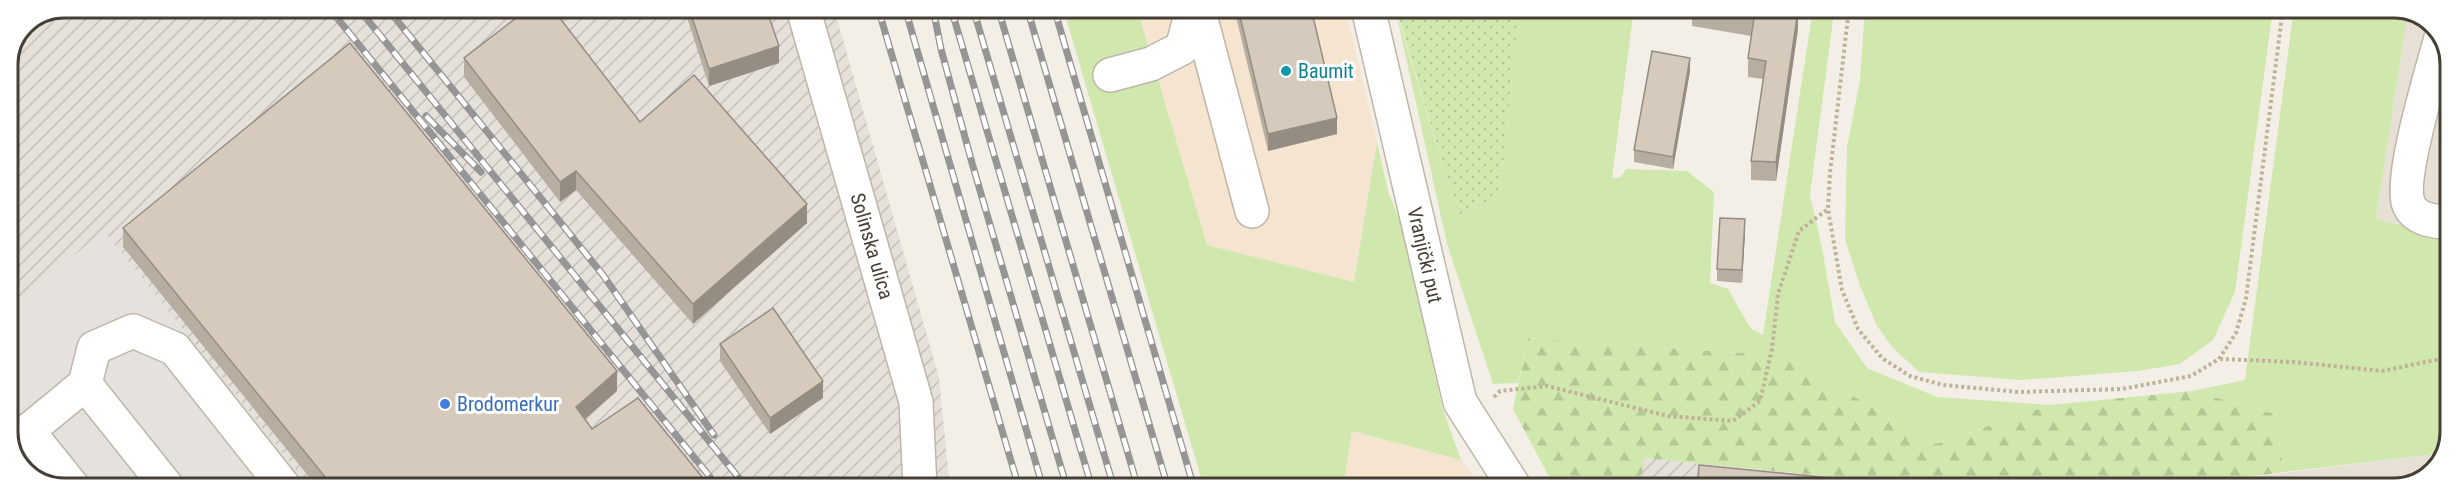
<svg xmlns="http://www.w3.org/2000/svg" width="2458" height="496" font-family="'Roboto Condensed',sans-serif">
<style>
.residential{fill:#e7e0d4}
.commercial{fill:#f5e5d0}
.industrial{fill:url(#industrial-furrows)}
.green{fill:#d0e8ae}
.forest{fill:url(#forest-firs)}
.garden{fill:url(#garden-dots)}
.parking{fill:#e4e1de}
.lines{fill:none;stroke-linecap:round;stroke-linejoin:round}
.minor-casing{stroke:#bfb6a8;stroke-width:36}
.path{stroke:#c0b199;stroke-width:4;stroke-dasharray:3 3;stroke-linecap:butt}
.minor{stroke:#fff;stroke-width:33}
.rail-casing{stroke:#959595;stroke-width:7}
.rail{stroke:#fff;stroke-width:4.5;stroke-dasharray:14;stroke-linecap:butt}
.wall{fill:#b7aea1}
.shaded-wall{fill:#958d83}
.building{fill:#d5cabb;stroke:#958d83;stroke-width:1.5}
.culture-dot{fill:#0f9aa8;stroke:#fff;stroke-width:2}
.shop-dot{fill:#3f7fe0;stroke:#fff;stroke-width:2}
.labels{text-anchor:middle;stroke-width:6;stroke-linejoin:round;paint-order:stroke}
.culture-label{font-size:20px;fill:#0d838f;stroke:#fff;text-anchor:start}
.street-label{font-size:20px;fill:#463f35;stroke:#fff}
.shop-label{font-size:20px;fill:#366cbe;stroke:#fff;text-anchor:start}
.rim{fill:none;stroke:#463f35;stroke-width:3}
</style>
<defs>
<pattern id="industrial-furrows" width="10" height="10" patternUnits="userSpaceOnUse" patternTransform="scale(1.5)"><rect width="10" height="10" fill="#e5e0da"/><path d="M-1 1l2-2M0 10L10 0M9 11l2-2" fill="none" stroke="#c6c1bc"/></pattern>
<pattern id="forest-firs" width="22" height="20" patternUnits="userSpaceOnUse" patternTransform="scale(1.5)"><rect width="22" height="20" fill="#d0e8ae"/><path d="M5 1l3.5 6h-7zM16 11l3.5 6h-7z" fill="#b4c896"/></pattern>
<pattern id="garden-dots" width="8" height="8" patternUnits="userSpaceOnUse" patternTransform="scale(1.5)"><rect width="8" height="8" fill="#d0e8ae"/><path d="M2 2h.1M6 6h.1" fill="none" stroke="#b4c896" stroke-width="1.8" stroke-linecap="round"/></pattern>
</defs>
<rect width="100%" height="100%" fill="#f3efe6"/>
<g class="residential">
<polygon points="2408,10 2436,26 2450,57 2450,238 2376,220"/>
<polygon points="2444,453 2431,475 2394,488 2233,488 2235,479"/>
</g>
<g class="commercial">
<polygon points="1137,8 1345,8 1377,142 1354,282 1207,245"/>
<polygon points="1352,431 1461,460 1483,488 1343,488"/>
</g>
<g class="industrial">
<polygon points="64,8 834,8 939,378 949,478 948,488 53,487 24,472 8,439 8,64 24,24"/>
<polygon points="1644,458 1917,485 1916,488 1640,488"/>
</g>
<g class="green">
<polygon points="1063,8 1137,8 1207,245 1354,282 1377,142 1388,191 1403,229 1442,407 1461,460 1352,431 1343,488 1204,488"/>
<polygon points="1395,8 1458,215 1500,197 1519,8 1634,8 1612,178 1620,178 1626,169 1687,171 1714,192 1710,283 1728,289 1751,329 1763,335 1813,8 1832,8 1834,12 1810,195 1822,248 1835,322 1867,368 1937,397 2050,405 1936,444 1784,356 1528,338 1518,383 1493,384 1447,244"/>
<polygon points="1865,8 2273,8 2235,292 2213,340 2180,364 2137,371 2021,380 1919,372 1893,348 1877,326 1860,286 1845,239 1847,147 1860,80"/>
<polygon points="2294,8 2408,10 2376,219 2450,238 2449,443 2444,453 2284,472 2275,414 2192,391 2245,380"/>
</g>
<polygon class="forest" points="1528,338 1784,356 1936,444 2050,405 2192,391 2275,414 2284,472 2235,479 2186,488 1916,488 1916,485 1644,458 1640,488 1555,488 1513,409"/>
<polygon class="garden" points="1396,8 1519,8 1500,197 1458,215"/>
<polygon class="parking" points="104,231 311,488 53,487 8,434 8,308"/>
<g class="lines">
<g class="minor-casing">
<g id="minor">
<polyline points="803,8 916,402 920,488"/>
<polyline points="1198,8 1252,211"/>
<polyline points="1368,8 1460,402 1515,488"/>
<path d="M2441 38C2433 67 2398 181 2409 205 2416 221 2436 221 2450 223"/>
<polyline points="1110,75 1151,64 1182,48 1193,8"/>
<polyline points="73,487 28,431 85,384"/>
<polyline points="168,488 85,384 94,348 133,331 175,349 285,488"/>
</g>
</g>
<g class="path">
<polyline points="1849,8 1830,173 1828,209 1842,290 1858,329 1882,358 1910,376 1943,385 2019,392 2122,389 2191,376 2219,359 2236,333 2246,298 2283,8"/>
<polyline points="2220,359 2293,362 2382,371 2450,357"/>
<polyline points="1494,397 1500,391 1547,386 1668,416 1733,421 1760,401 1772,349 1778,294 1799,231 1828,209"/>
</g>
<use href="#minor" class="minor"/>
<g class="rail-casing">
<g id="rail">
<polyline points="329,8 719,488"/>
<polyline points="358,8 747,488"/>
<polyline points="387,8 603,275 714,435"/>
<polyline points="878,8 1019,488"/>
<polyline points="905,8 1043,488"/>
<polyline points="933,8 941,49 972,163 1067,488"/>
<polyline points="951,8 1092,488"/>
<polyline points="973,8 1114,488"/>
<polyline points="998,8 1138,488"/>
<polyline points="1027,8 1168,488"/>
<polyline points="1054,8 1194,488"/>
<polyline points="426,116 481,172"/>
</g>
</g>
<use href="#rail" class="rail"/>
</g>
<g class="wall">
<polygon points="684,8 766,8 779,63 709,86"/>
<polygon points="1234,8 1311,8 1337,134 1268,151"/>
<polygon points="1692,8 1786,8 1798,29 1776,181 1751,180 1751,161 1763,79 1748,77 1748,58 1751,36 1692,26"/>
<polygon points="464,58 640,122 807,223 693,324 576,190 560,202 464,77"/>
<polygon points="1690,71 1673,169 1634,162 1634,150"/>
<polygon points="123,228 617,391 584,419 592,429 711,488 318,488 123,247"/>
<polygon points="1745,232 1742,283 1717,281 1717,269"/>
<polygon points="720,344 823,398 770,434 720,361"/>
</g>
<g class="shaded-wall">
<polygon points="1798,10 1798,29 1776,181 1776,162"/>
<polygon points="779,46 779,63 709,86 709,69"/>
<polygon points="1690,58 1690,71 1673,169 1673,157"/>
<polygon points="1337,118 1337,134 1268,151 1268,134"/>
<polygon points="576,171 576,190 560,202 560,182"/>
<polygon points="807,204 807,223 693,324 693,304"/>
<polygon points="1745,219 1745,232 1742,283 1742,270"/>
<polygon points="617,371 617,391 576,427 576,407"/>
<polygon points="823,381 823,398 770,434 770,418"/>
</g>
<g class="building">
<polygon points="529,8 552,8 640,122 694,75 807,204 693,304 576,171 560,182 464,58"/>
<polygon points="689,8 766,8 779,46 709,69"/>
<polygon points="1238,8 1311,8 1337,118 1268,134"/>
<polygon points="1697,8 1786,8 1798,10 1776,162 1751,161 1766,61 1748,58 1754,18"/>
<polygon points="350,43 617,371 576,407 592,429 638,398 711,488 334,488 123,228"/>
<polygon points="1652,51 1690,58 1673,157 1634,150"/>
<polygon points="1720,218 1745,219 1742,270 1717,269"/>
<polygon points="773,308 823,381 770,418 720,344"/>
<polygon points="1699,465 1890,484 1889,488 1697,488"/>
</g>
<circle class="culture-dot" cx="1286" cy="71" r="6"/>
<circle class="shop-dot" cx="445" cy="404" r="6"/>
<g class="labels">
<g class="culture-label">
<text x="1298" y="78">Baumit</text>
</g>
<g class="street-label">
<text transform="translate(872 246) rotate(74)" y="7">Solinska ulica</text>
<text transform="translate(1425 255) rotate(77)" y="7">Vranjički put</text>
</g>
<g class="shop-label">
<text x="457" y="411">Brodomerkur</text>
</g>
</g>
<path d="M0 0H2458V496H0ZM64 18H2394A46 46 0 0 1 2440 64V432A46 46 0 0 1 2394 478H64A46 46 0 0 1 18 432V64A46 46 0 0 1 64 18Z" fill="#fff" fill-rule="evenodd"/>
<path class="rim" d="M64 18H2394A46 46 0 0 1 2440 64V432A46 46 0 0 1 2394 478H64A46 46 0 0 1 18 432V64A46 46 0 0 1 64 18Z"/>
</svg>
